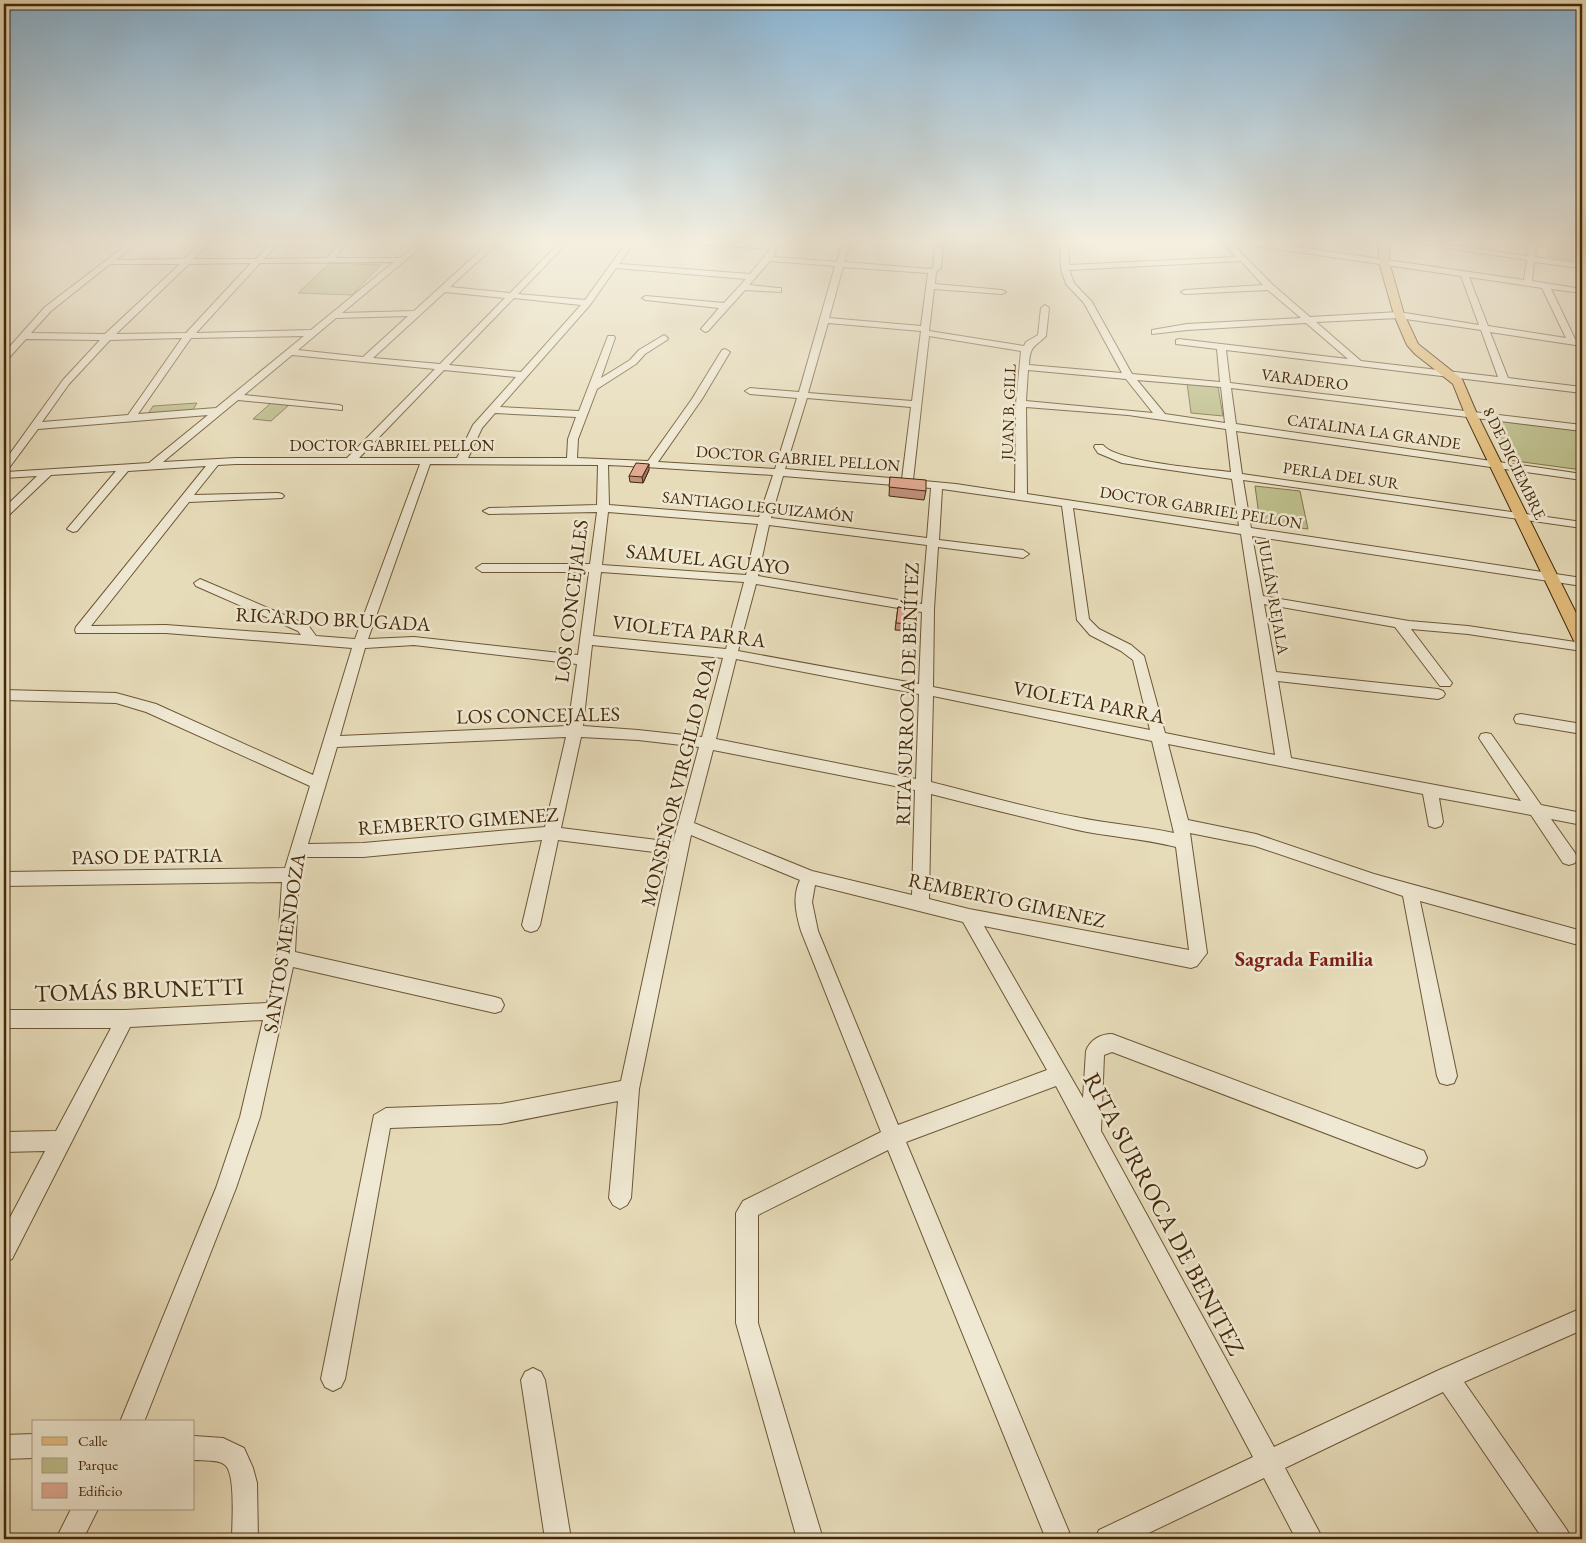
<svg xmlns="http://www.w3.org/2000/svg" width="1586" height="1543" font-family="'EB Garamond',serif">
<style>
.green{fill:#bdbe8b;stroke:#80744a}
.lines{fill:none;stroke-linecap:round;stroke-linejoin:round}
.minor-casing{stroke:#6d5635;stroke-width:2}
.major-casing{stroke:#442909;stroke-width:2}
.minor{fill:#efe8d2;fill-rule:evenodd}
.major{fill:#e4be7d;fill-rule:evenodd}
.wall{fill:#c2917e;stroke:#442909}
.shaded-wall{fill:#9e7667;stroke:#442909}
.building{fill:#e1a993;stroke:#442909}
.labels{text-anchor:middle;stroke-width:5;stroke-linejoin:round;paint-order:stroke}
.far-street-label{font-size:16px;fill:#442909;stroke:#efe8d2}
.street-label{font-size:20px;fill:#442909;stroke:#efe8d2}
.neighbourhood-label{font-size:21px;font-weight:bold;fill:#7a1f14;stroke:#efe8d2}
.near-street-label{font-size:24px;fill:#442909;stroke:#efe8d2}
</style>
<rect width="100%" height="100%" fill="#e7dcba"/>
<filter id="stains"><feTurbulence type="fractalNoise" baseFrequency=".004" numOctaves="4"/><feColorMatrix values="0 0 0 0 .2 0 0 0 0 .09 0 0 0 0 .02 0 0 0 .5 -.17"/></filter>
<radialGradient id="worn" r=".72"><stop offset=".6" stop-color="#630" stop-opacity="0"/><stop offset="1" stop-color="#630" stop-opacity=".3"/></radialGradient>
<g class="green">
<polygon points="1548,240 1582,246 1582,262 1548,256"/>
<polygon points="330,263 381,265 352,295 298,293"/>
<polygon points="1187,383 1218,387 1223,416 1191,413"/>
<polygon points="197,403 192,411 148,414 153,406"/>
<polygon points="271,403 289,405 271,421 253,419"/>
<polygon points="1489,419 1582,430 1582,470 1508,460"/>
<polygon points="1255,486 1300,491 1308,529 1260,523"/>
</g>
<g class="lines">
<g class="minor-casing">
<g id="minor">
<path d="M134 239H143L116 260 184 259 206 239H214L193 259H256L274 239H282L264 259 327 258 342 239H350L335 258H400L422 239H431L342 313 414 311 493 239H502L450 287 510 293 563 239H571L518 294 585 300 629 239H637L619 264 750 274 770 249 643 241 639 239H682L773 245 777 247 774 249 776 251 773 257 837 262 843 239H851L844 262 931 269 933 267 935 249 939 247 943 249 941 268 936 272 935 284 1002 290 1006 292 1002 294 934 289 929 331 1024 346 1026 342 1038 335 1041 308 1045 305 1049 308 1046 336C1034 348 1030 345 1029 365L1122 373 1084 303 1066 284 1061 269 1060 241 976 245 968 239H1070L1068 241 1069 265 1236 257 1219 239H1243L1524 280 1527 260 1389 239H1410L1527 256 1529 239H1537L1535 257 1582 264V268L1534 262 1532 281 1582 289V293L1551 289 1575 339 1582 340V346L1490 332 1508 378 1582 387V393L1226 350 1230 383 1582 425V431L1231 388 1236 424 1582 474V480L1236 431 1242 474 1582 522V528L1243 480 1251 528 1582 578V586L1252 536 1263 596 1409 621 1468 626 1582 643V651L1468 634 1411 629 1452 683 1450 686H1440L1395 627 1264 604 1276 672 1438 689 1443 691 1445 694 1443 697 1438 699 1278 681 1291 758 1521 801 1479 738 1481 734 1486 733 1491 734 1541 805 1582 813V825L1551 819 1575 853 1577 858 1575 863 1569 865 1563 863 1531 815 1439 798 1443 822 1441 826 1435 828 1429 826 1423 794 1168 744 1188 820 1256 834 1374 874 1582 931V946L1420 901 1457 1076 1454 1083 1447 1085 1440 1083 1437 1076 1403 896 1255 846 1190 833 1207 953 1197 966 1191 968 984 926 1083 1098 1086 1051C1090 1040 1100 1034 1112 1034L1424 1151 1427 1158 1424 1165 1417 1168 1112 1052 1104 1055 1101 1131 1274 1447 1439 1370 1582 1308V1330L1464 1382 1567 1530 1571 1539H1543L1443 1392 1285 1468 1323 1539H1296L1264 1478 1136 1539H1095L1099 1530 1253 1457 1056 1086 906 1142 1072 1539H1046L888 1150 758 1215V1323L823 1539H797L736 1323V1213L743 1201 881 1132 801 931C796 914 792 897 800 880L691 835 639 1089 631 1198 627 1205 620 1209 613 1205 609 1198 618 1101 501 1124 390 1128 345 1379 341 1387 333 1391 325 1387 321 1379 374 1115 386 1108 501 1104 621 1081 670 854 558 840 540 925 537 930 531 932 525 930 522 925 542 840 363 857H304L299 875 295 952 495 997 501 999 504 1005 501 1011 495 1013 293 967 260 1117 236 1188 144 1422H120L216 1188 240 1117 263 1020 130 1027 12 1259 4 1262V1229L45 1151 4 1152V1132L56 1131 111 1028H4V1010H125L267 1003 277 958 282 882 4 886V872L285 868 310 786 146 712 116 703 4 700V690L116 693 156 704 313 775 352 648 166 633H76L75 630 76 627 206 466 128 471 77 531 73 532 67 529 116 471 51 475 8 516 4 517V508L37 476 4 478V462L63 380 100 340 26 339 7 360 4 361V353L45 307ZM1230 242 1461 276 1479 325 1399 312 1310 317 1273 285ZM770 261 835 266 799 392 750 388 745 391 750 394 797 398 775 469 658 462 702 399 730 352 725 349 722 350 692 399 648 461 577 458 578 439 597 389 636 364 645 354 667 340 668 338 664 335 639 350 630 360 601 378 615 338 614 336H608L579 411 500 407 590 305 616 268 746 279 724 303 646 296 642 298 646 300 719 308 701 329 705 332 708 331 745 290 781 292V288H778L749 285ZM1241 261 1263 285 1185 290 1181 292 1185 294 1268 290 1301 318 1187 324 1152 330V334L1187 330 1306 323 1348 359 1179 339 1176 340V344L1217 349 1220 382 1132 374 1092 302 1074 283 1069 270ZM394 262 311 330 196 333 260 263ZM251 263 186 333 116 334 189 264ZM110 264H180L105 334 31 333 51 311ZM843 267 928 273 921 326 829 318ZM1469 277 1542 288 1566 338 1488 326ZM445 292 505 298 440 364 373 358ZM514 298 581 305 521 372 449 365ZM408 316 363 357 298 350 336 318ZM1399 318 1481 330 1498 377 1361 361 1316 322ZM828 323 921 331 912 401 808 393ZM304 336 216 408 138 414 191 338ZM929 336 1021 351 1016 404 1015 493 956 484 913 480ZM182 338 128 415 42 422 69 384 110 340ZM292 355 435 369 347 458H236L163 462 238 400 342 410V406L339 405 244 395ZM444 370 516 377 473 425 457 458H359ZM1028 370 1126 379 1153 413 1026 401ZM1137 380 1221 387 1225 423 1165 414ZM807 398 911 407 902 479 785 469ZM1026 407 1128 415 1226 429 1231 472C1206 469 1116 462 1103 445H1095L1094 447 1098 453 1122 463 1232 479 1239 526 1027 494ZM495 413 576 417 568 439 567 458H468L482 428ZM208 415 149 463 6 472 38 429ZM236 464H420L355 639 316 636 308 625 200 579 194 583 196 586 298 631 301 635 166 625 91 626 189 502 282 498 284 496 282 494 278 493 194 495 218 465ZM430 464 598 465 597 505 489 508 483 511 489 514 597 512 590 564H482L476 568 482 572H589L578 655 414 637 368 639ZM608 465 629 466 773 475 759 517 609 505ZM783 476 931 488 927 538 771 518ZM942 489 1062 506 1077 620 1090 635 1121 651 1133 660 1150 730 933 687 934 609 938 547 1023 558 1029 554 1023 550 939 540ZM1073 508 1241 534 1275 755 1165 733 1144 656 1131 645 1099 629 1089 619ZM608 512 758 524 746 575 602 565ZM769 525 927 545 922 604 758 576ZM601 572 744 582 726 649 593 636ZM756 584 922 612 919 684 738 651ZM414 645 577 664 568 726 340 736 365 648ZM592 645 723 658 702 737 638 730 583 726ZM736 659 919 694 916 779 716 739ZM933 696 1152 741 1174 833C1142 826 1109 824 1076 817 1027 808 979 794 931 782ZM566 737 545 827 363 843 308 844 337 747ZM581 737 638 740 699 747 673 842 561 828ZM713 750 915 790 912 895 812 871 694 823ZM931 794C978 806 1026 818 1073 829 1107 837 1142 838 1176 847L1189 950 969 909 929 899ZM815 885 963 922 1047 1070 898 1125 818 931 812 902Z"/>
<polygon points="1552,239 1582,241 1582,245 1556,241"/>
<polygon points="1521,714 1582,724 1582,734 1516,723 1514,719 1516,715"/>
<polygon points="533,1368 541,1372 545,1380 571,1539 545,1539 521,1380 525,1372"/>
<polygon points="34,1434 34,1458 4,1459 4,1435"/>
<path d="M194 1436 223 1438 244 1448 253 1468 257 1483 258 1539H232C232 1524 236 1474 225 1465 218 1459 203 1461 194 1460Z"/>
<polygon points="71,1509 98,1509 83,1539 56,1539"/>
</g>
</g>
<g class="major-casing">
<polygon id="major" points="1379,239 1389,239 1389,262 1404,314 1418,344 1462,379 1477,414 1582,625 1582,646 1576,645 1574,641 1465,414 1453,384 1415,354 1407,345 1394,315 1379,262"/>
</g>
<use href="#minor" class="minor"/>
<use href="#major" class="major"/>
</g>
<g class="wall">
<polygon points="649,470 643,483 630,482 629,476"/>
<polygon points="890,477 926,491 924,500 889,496"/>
<polygon points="898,607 915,610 912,631 895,630"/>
</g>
<polygon class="shaded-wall" points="649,464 649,470 643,483 642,477"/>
<g class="building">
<polygon points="636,463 649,464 642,477 629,476"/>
<polygon points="890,477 926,480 926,491 889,487"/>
<polygon points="898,607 915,610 913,624 896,623"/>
</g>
<linearGradient id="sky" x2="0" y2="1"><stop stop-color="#8ab6d6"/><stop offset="0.53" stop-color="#f4efe0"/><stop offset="1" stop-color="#f4efe0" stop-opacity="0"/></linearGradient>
<rect width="1586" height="455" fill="url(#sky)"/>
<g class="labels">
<g class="far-street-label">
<text transform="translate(1305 379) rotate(7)" y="6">VARADERO</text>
<text transform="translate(1008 412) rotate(-88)" y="6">JUAN B. GILL</text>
<text transform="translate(1374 431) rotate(8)" y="6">CATALINA LA GRANDE</text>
<text x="392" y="451">DOCTOR GABRIEL PELLON</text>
<text transform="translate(798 458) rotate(4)" y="6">DOCTOR GABRIEL PELLON</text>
<text transform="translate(1515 463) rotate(64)" y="6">8 DE DICIEMBRE</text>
<text transform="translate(1341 475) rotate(8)" y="6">PERLA DEL SUR</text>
<text transform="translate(758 506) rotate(6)" y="6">SANTIAGO LEGUIZAMÓN</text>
<text transform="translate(1201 507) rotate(9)" y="6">DOCTOR GABRIEL PELLON</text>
<text transform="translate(1274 597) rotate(80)" y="6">JULIÁN REJALA</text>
</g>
<g class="street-label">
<text transform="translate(708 559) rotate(6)" y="7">SAMUEL AGUAYO</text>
<text transform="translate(571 601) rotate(-83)" y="7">LOS CONCEJALES</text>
<text transform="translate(333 619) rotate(3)" y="7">RICARDO BRUGADA</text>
<text transform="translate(689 631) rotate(7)" y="7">VIOLETA PARRA</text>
<text transform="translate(907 694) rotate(-88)" y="7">RITA SURROCA DE BENÍTEZ</text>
<text transform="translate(1089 702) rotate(11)" y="7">VIOLETA PARRA</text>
<text transform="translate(538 715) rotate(-1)" y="7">LOS CONCEJALES</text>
<text transform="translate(678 782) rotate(-76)" y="7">MONSEÑOR VIRGILIO ROA</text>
<text transform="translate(458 821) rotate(-4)" y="7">REMBERTO GIMENEZ</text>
<text transform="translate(147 856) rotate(-1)" y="7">PASO DE PATRIA</text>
<text transform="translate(1007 900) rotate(12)" y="7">REMBERTO GIMENEZ</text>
<text transform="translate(284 943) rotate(-81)" y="7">SANTOS MENDOZA</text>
</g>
<g class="neighbourhood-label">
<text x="1304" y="966">Sagrada Familia</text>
</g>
<g class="near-street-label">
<text transform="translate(139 990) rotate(-2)" y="8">TOMÁS BRUNETTI</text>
<text transform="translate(1164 1214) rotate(62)" y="8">RITA SURROCA DE BENITEZ</text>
</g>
</g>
<rect width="1586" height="1543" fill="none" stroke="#e7dcba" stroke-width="20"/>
<rect x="5" y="5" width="1576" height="1533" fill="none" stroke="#442909" stroke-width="2.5"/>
<rect x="10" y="10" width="1566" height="1523" fill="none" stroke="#442909"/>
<rect x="32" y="1420" width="162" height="90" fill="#efe8d2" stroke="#ab9c82"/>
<rect x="42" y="1437" width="25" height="8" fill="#e4be7d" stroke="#ab9c82"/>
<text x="78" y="1446" font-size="15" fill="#442909">Calle</text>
<rect x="42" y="1458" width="25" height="15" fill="#bdbe8b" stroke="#ab9c82"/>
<text x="78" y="1470" font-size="15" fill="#442909">Parque</text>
<rect x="42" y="1483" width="25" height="15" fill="#e1a993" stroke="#ab9c82"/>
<text x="78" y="1496" font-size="15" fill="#442909">Edificio</text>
<rect width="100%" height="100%" filter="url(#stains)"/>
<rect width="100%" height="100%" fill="url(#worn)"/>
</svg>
